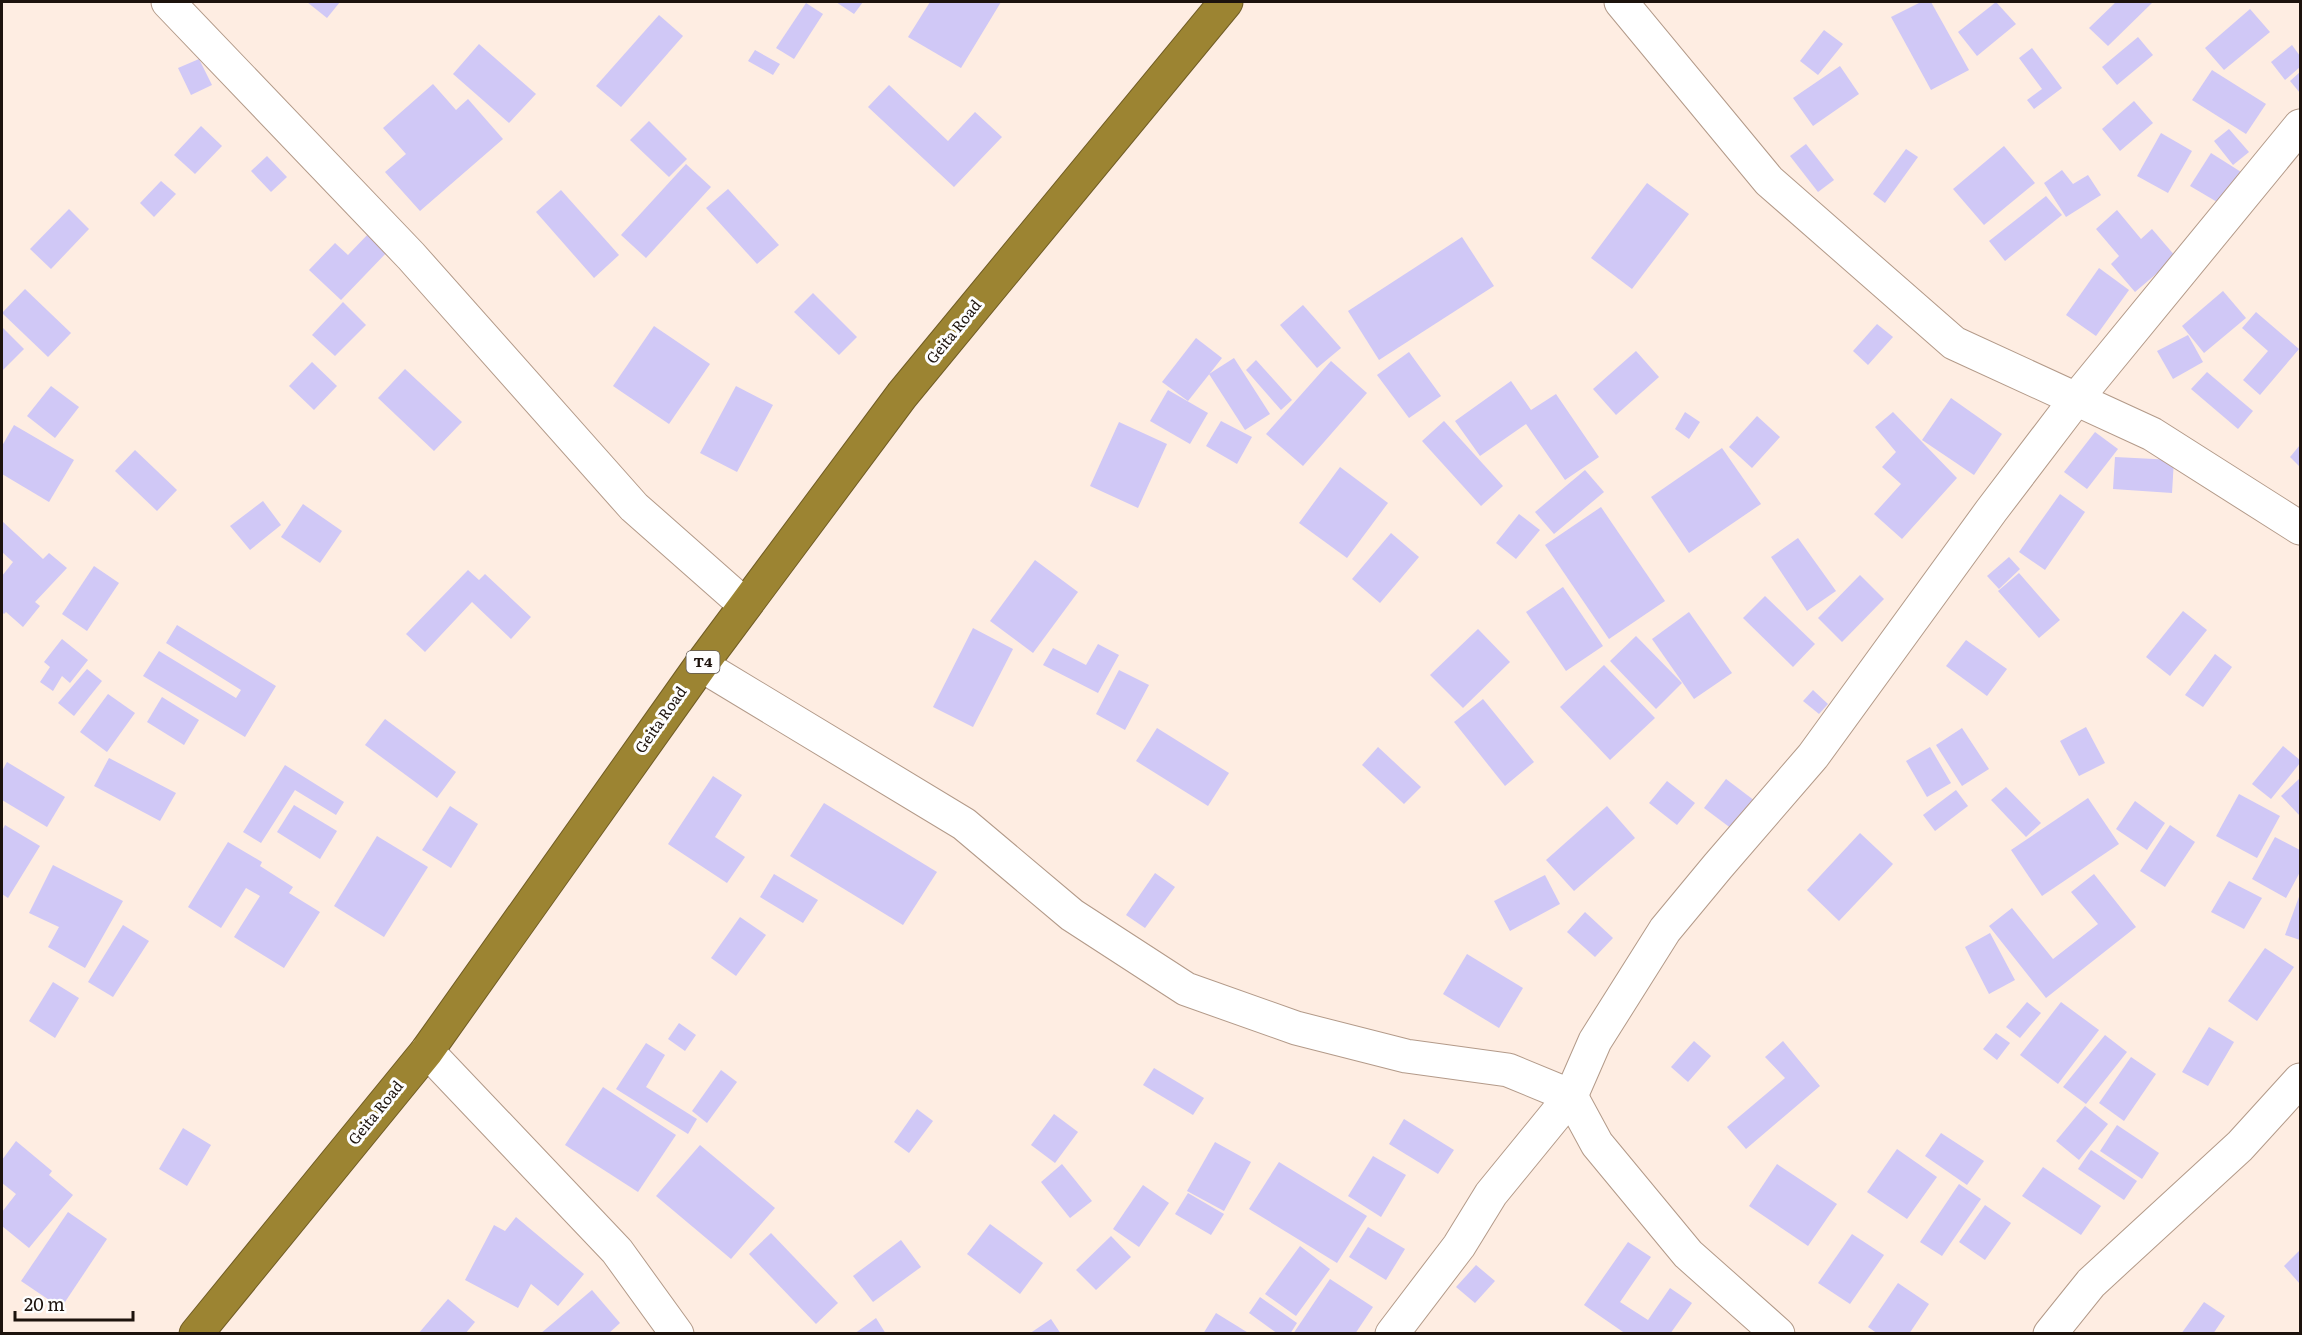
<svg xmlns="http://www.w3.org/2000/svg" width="2302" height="1335" font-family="Literata,serif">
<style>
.building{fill:#d0c8f6}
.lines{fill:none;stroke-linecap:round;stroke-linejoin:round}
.street-casing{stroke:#b39a89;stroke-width:35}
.highway-casing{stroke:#705c25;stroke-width:35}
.street{stroke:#fff;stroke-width:33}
.highway{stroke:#9c8432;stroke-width:33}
.labels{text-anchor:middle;stroke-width:6;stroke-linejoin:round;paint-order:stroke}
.shield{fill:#fefefe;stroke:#605a55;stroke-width:1.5}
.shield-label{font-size:14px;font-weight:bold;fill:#1d130d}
.street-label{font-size:15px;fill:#1d130d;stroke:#fefefe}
</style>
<rect width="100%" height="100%" fill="#feede2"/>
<g class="building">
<polygon points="307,2 340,2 327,18"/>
<polygon points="836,2 863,2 854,14"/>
<polygon points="930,2 1001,2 961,68 908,37"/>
<polygon points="1921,2 1931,2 1969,70 1931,90 1891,17"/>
<polygon points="1996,2 2016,24 1977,56 1958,32"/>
<polygon points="2116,2 2153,2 2108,46 2089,28"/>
<polygon points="806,3 823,14 794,59 776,48"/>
<polygon points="2250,9 2270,32 2224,70 2205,48"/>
<polygon points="659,15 683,36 621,107 596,86"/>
<polygon points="1824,30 1843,44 1818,75 1800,61"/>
<polygon points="2138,37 2153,55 2117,85 2102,67"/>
<polygon points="479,44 536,94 509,123 453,74"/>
<polygon points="2292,45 2300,56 2300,67 2285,80 2271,62"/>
<polygon points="2032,48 2062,88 2034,109 2027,100 2042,89 2019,58"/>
<polygon points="755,50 780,64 773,75 748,61"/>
<polygon points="199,59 212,85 191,95 178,68"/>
<polygon points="1840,66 1859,94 1813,126 1793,98"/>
<polygon points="2212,70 2266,104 2246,134 2192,100"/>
<polygon points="2300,72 2300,93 2290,81"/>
<polygon points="433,84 456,110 468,99 503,139 420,211 385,172 406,154 383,128"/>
<polygon points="889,85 948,141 975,112 1002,137 954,187 868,107"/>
<polygon points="2134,101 2153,123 2120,151 2102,129"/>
<polygon points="649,121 687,159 669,177 630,140"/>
<polygon points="201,126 222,146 195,174 174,155"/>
<polygon points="2229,129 2249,152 2233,165 2214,141"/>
<polygon points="2161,133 2192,151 2168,193 2137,176"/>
<polygon points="1806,144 1834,180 1818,192 1790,156"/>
<polygon points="2004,146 2035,183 1984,225 1953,189"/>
<polygon points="1906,149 1918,157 1885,203 1873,194"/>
<polygon points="2211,153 2249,177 2229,209 2190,186"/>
<polygon points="267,156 287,177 271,192 251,171"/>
<polygon points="686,164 711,187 646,258 621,235"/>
<polygon points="2062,170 2073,184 2088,175 2101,195 2066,217 2044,183"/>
<polygon points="161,181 176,194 154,217 140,203"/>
<polygon points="1647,183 1689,214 1632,289 1591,258"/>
<polygon points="728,189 779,245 757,264 706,208"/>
<polygon points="561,190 619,255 594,278 536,212"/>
<polygon points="2046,196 2062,215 2005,261 1989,241"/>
<polygon points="69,209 89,229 51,269 30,249"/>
<polygon points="2117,210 2141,239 2152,229 2176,257 2135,292 2111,264 2119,256 2096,229"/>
<polygon points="371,231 390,249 341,300 309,270 335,243 348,255"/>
<polygon points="1462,237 1494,286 1379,360 1348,311"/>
<polygon points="2099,268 2129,290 2096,336 2066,315"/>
<polygon points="25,289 71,333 48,357 2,313"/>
<polygon points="2223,291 2246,318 2204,353 2182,326"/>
<polygon points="813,293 857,337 839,355 794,312"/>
<polygon points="343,302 366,325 335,356 312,335"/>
<polygon points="1303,305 1341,348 1317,368 1280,325"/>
<polygon points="2256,312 2299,349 2260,395 2243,380 2268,351 2242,328"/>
<polygon points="1877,324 1893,337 1868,365 1853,351"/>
<polygon points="654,326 710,364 669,424 613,386"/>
<polygon points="2,327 24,349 2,371"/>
<polygon points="2188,335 2203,362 2173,379 2157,351"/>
<polygon points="1196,338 1222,358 1188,401 1162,382"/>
<polygon points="1636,351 1659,377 1616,415 1593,389"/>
<polygon points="1409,352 1441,396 1409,418 1377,375"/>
<polygon points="1234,358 1270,414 1245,430 1209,374"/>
<polygon points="1256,360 1292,400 1281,410 1246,370"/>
<polygon points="1331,361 1367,393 1303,466 1266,434"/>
<polygon points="312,362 337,386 314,410 289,386"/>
<polygon points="405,369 462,422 434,451 378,398"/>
<polygon points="2207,372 2253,411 2238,429 2191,389"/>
<polygon points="1511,381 1531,410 1556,394 1599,457 1565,480 1526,424 1480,456 1455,421"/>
<polygon points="51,386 79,407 55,438 27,416"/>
<polygon points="736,386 773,405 737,472 700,453"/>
<polygon points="1168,390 1208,413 1190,444 1150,421"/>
<polygon points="1951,398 2002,434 1974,475 1922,440"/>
<polygon points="1685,412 1700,422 1689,439 1675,429"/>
<polygon points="1893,412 1957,478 1902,539 1874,514 1901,484 1882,467 1896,452 1875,427"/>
<polygon points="1757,416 1780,437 1752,468 1729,447"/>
<polygon points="1221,421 1252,437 1237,464 1206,446"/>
<polygon points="1444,421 1503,486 1481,506 1422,441"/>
<polygon points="1119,422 1167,444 1138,508 1090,486"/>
<polygon points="14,425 74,460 49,502 2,474 2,446"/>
<polygon points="2095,432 2118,449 2087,489 2064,472"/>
<polygon points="2300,445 2300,467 2290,457"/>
<polygon points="1722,448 1761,504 1689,553 1651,497"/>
<polygon points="135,450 177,490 157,511 115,471"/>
<polygon points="2115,457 2174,460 2172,493 2113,489"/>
<polygon points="1340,467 1388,503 1347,558 1299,523"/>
<polygon points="1585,470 1604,492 1554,534 1535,512"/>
<polygon points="2060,494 2085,512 2045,570 2019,552"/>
<polygon points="263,501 281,525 250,550 230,526"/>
<polygon points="303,504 342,531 320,563 281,537"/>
<polygon points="1601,507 1665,601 1609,639 1545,545"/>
<polygon points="1519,514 1540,530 1516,559 1496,543"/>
<polygon points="2,521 43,559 49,553 67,568 35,602 40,606 23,627 6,612 4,614 2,612 2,576 13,562 2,552"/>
<polygon points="1391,533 1419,557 1380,603 1352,579"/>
<polygon points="1798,538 1836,591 1807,611 1771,557"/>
<polygon points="2009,557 2020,569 1999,589 1987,576"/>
<polygon points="1035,560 1078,592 1033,653 990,621"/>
<polygon points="94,566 119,583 87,631 62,614"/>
<polygon points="468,570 479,580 485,574 531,617 511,639 472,602 425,652 406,634"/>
<polygon points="2019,573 2060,620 2039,638 1998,591"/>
<polygon points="1860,575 1884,599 1842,642 1818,618"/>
<polygon points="1563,587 1603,646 1566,671 1526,612"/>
<polygon points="1765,596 1815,644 1793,667 1743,618"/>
<polygon points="2183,611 2207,630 2170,676 2146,657"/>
<polygon points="1689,612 1732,673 1694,699 1652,639"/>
<polygon points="177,625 276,686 245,737 143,676 159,651 236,698 241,690 166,643"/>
<polygon points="973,628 1013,649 973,727 933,707"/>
<polygon points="1478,629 1510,662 1463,708 1430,675"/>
<polygon points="1636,636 1682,683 1656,709 1610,661"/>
<polygon points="62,639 88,660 70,683 62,676 53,691 40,682 50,667 44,662"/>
<polygon points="1966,640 2007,669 1987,696 1946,666"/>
<polygon points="1098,644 1119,655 1098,693 1043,665 1053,648 1086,665"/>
<polygon points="2215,654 2232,667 2203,707 2185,695"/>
<polygon points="1604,665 1655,718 1610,760 1560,707"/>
<polygon points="87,669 102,681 74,716 58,703"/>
<polygon points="1119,670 1149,685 1125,730 1096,714"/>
<polygon points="1813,690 1828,704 1819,714 1803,701"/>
<polygon points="108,694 135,713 107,752 80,732"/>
<polygon points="162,697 199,720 184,745 147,722"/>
<polygon points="1483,699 1534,762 1505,786 1454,722"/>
<polygon points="385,719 456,772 437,798 365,745"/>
<polygon points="2086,727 2105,763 2079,776 2060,741"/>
<polygon points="1157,728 1229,773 1208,806 1136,761"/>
<polygon points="1962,728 1989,769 1962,786 1936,745"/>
<polygon points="2283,746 2300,760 2300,763 2271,799 2252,784"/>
<polygon points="1378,747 1421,787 1404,804 1362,765"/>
<polygon points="1930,747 1951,783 1927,797 1906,761"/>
<polygon points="109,758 176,793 160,821 94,786"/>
<polygon points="7,762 65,797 47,827 2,800 2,771"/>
<polygon points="285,765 344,802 336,815 295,790 261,843 243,832"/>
<polygon points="713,776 742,795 715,837 745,857 727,883 668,844"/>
<polygon points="2300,778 2300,816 2281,796"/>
<polygon points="1726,779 1755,801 1732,829 1704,808"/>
<polygon points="1667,781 1695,803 1677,825 1649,803"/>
<polygon points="2006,787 2041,823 2026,837 1991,800"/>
<polygon points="1956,790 1968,806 1935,831 1923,815"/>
<polygon points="2239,794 2280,816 2257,858 2216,836"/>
<polygon points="2088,798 2119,844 2042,896 2011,850"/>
<polygon points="2135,801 2165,823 2147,850 2116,829"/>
<polygon points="824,803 937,872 903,925 790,856"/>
<polygon points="294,805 337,831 320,859 277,832"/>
<polygon points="450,806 478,824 451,868 422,850"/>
<polygon points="1607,806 1635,838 1574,891 1546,860"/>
<polygon points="5,825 40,846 8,898 2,894 2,831"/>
<polygon points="2170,825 2195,842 2165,887 2140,871"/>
<polygon points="1860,833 1893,864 1839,921 1807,890"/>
<polygon points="377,836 428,867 384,937 334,906"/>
<polygon points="2275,837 2300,850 2300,872 2286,898 2252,879"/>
<polygon points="228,842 262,862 260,866 293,887 289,893 320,912 284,968 234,937 260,896 246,888 221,928 188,907"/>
<polygon points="53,865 123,901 85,968 48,947 59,927 29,913"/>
<polygon points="1155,873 1175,887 1145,928 1126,915"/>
<polygon points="774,874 818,900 803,923 760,897"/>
<polygon points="2094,874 2136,927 2046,998 1989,926 2012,908 2053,959 2098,924 2071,892"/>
<polygon points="1545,875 1560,904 1510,931 1494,901"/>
<polygon points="2229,881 2262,898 2244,929 2211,912"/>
<polygon points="2300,894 2300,940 2285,935"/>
<polygon points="1585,912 1613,938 1595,957 1567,932"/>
<polygon points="740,917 766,935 736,976 711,958"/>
<polygon points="123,925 149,941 113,997 88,982"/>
<polygon points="1990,933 2015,980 1989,994 1965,947"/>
<polygon points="2265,948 2294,967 2257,1021 2228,1001"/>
<polygon points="1467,954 1523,988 1499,1028 1443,994"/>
<polygon points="53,982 79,998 55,1038 29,1021"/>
<polygon points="2027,1002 2041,1013 2020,1038 2006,1027"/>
<polygon points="2061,1002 2099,1030 2058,1084 2020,1055"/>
<polygon points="679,1023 696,1035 685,1051 668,1039"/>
<polygon points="2209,1027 2234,1042 2208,1086 2182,1072"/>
<polygon points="1996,1033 2010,1043 1997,1060 1983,1049"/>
<polygon points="2105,1035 2127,1052 2086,1104 2063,1087"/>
<polygon points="1694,1041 1711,1056 1688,1082 1671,1067"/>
<polygon points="1783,1041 1820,1086 1746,1149 1727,1127 1785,1078 1765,1057"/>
<polygon points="646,1043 665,1055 646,1087 697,1119 688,1134 616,1089"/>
<polygon points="2131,1057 2156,1074 2124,1121 2099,1103"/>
<polygon points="1154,1068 1204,1098 1193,1115 1143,1085"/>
<polygon points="721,1070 737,1082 707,1123 692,1111"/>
<polygon points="603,1087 676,1135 638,1192 565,1145"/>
<polygon points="2085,1106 2108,1124 2079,1160 2056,1141"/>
<polygon points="917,1109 933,1121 909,1153 894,1142"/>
<polygon points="1054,1114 1078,1132 1055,1163 1031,1145"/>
<polygon points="1404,1119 1454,1150 1438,1174 1389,1144"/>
<polygon points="2117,1125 2159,1153 2142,1179 2100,1151"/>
<polygon points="183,1128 211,1145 187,1186 159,1169"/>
<polygon points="1941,1133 1984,1161 1967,1185 1925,1156"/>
<polygon points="16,1141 52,1171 49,1175 73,1195 29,1248 2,1226 2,1212 16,1194 2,1183 2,1160"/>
<polygon points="1215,1142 1251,1162 1224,1211 1187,1191"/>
<polygon points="700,1145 775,1208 731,1259 656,1196"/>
<polygon points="1897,1149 1937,1177 1907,1219 1867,1192"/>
<polygon points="2091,1150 2137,1181 2124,1200 2078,1169"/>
<polygon points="1373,1156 1406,1175 1381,1217 1348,1196"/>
<polygon points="1279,1162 1367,1216 1337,1263 1249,1209"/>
<polygon points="1062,1164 1092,1201 1070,1218 1041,1182"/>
<polygon points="1777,1164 1837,1204 1808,1246 1749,1206"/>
<polygon points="2043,1167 2101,1206 2081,1235 2022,1196"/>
<polygon points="1959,1184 1981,1199 1942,1256 1920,1242"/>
<polygon points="1143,1185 1169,1203 1139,1247 1113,1229"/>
<polygon points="1188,1193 1224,1214 1211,1235 1175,1214"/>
<polygon points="1985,1205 2011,1223 1985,1260 1959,1242"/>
<polygon points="68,1212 107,1239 61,1308 21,1281"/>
<polygon points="516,1217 584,1274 558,1306 531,1284 518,1308 465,1280 494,1225 505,1231"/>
<polygon points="990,1224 1043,1263 1020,1294 967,1254"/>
<polygon points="1368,1227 1405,1249 1386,1280 1349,1257"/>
<polygon points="771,1233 838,1303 816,1324 749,1254"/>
<polygon points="1852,1234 1884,1255 1850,1304 1818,1283"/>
<polygon points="1111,1236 1131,1257 1096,1290 1076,1270"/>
<polygon points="901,1240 921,1267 873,1302 853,1276"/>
<polygon points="1628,1242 1651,1257 1620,1302 1648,1320 1670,1288 1692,1303 1670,1334 1626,1334 1584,1305"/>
<polygon points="1300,1246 1330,1269 1296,1316 1265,1294"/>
<polygon points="2300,1250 2300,1284 2284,1266"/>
<polygon points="1476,1265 1495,1281 1475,1303 1456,1287"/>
<polygon points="1330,1279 1373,1307 1355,1334 1293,1334"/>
<polygon points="1898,1283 1929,1304 1909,1334 1878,1334 1868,1327"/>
<polygon points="592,1290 620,1323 608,1334 540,1334"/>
<polygon points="1260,1297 1297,1323 1290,1334 1278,1334 1249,1313"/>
<polygon points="448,1299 475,1322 465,1334 418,1334"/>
<polygon points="2204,1302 2225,1316 2213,1334 2181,1334"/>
<polygon points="1216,1313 1250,1334 1203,1334"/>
<polygon points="876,1318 886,1334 854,1334"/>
<polygon points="1051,1319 1061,1334 1029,1334"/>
</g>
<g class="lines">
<g class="street-casing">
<g id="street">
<polyline points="168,2 411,256 634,507 745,605"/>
<polyline points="1621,2 1769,181 1954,343 2152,434 2300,528"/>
<polyline points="701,665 964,824 1072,915 1186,989 1296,1028 1406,1056 1508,1070 1571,1096 1597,1144 1688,1254 1778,1334"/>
<polyline points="427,1051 617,1251 677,1334"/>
<polyline points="1392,1334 1459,1246 1491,1194 1571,1096 1595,1041 1665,930 1718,866 1813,756 1991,511 2077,398 2300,126"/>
<polyline points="2050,1334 2091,1283 2240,1146 2300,1080"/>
</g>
</g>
<g class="highway-casing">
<polyline id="highway" points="196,1334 427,1051 701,665 902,395 1226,2"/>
</g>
<use href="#street" class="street"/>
<use href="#highway" class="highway"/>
</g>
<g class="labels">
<rect class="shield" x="686.5" y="651" width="33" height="22" rx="4.5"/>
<g class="shield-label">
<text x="703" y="667">T4</text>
</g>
<g class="street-label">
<text transform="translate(954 332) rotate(-51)" y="5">Geita Road</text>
<text transform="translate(661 720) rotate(-55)" y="5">Geita Road</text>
<text transform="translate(376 1113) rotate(-51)" y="5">Geita Road</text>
</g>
</g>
<rect width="2302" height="1335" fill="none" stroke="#1d130d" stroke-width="6"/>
<path d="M15 1311v9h118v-9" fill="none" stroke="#1d130d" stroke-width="3"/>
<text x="24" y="1311" font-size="18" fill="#1d130d" stroke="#fefefe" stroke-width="4.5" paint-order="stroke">20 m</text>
</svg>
